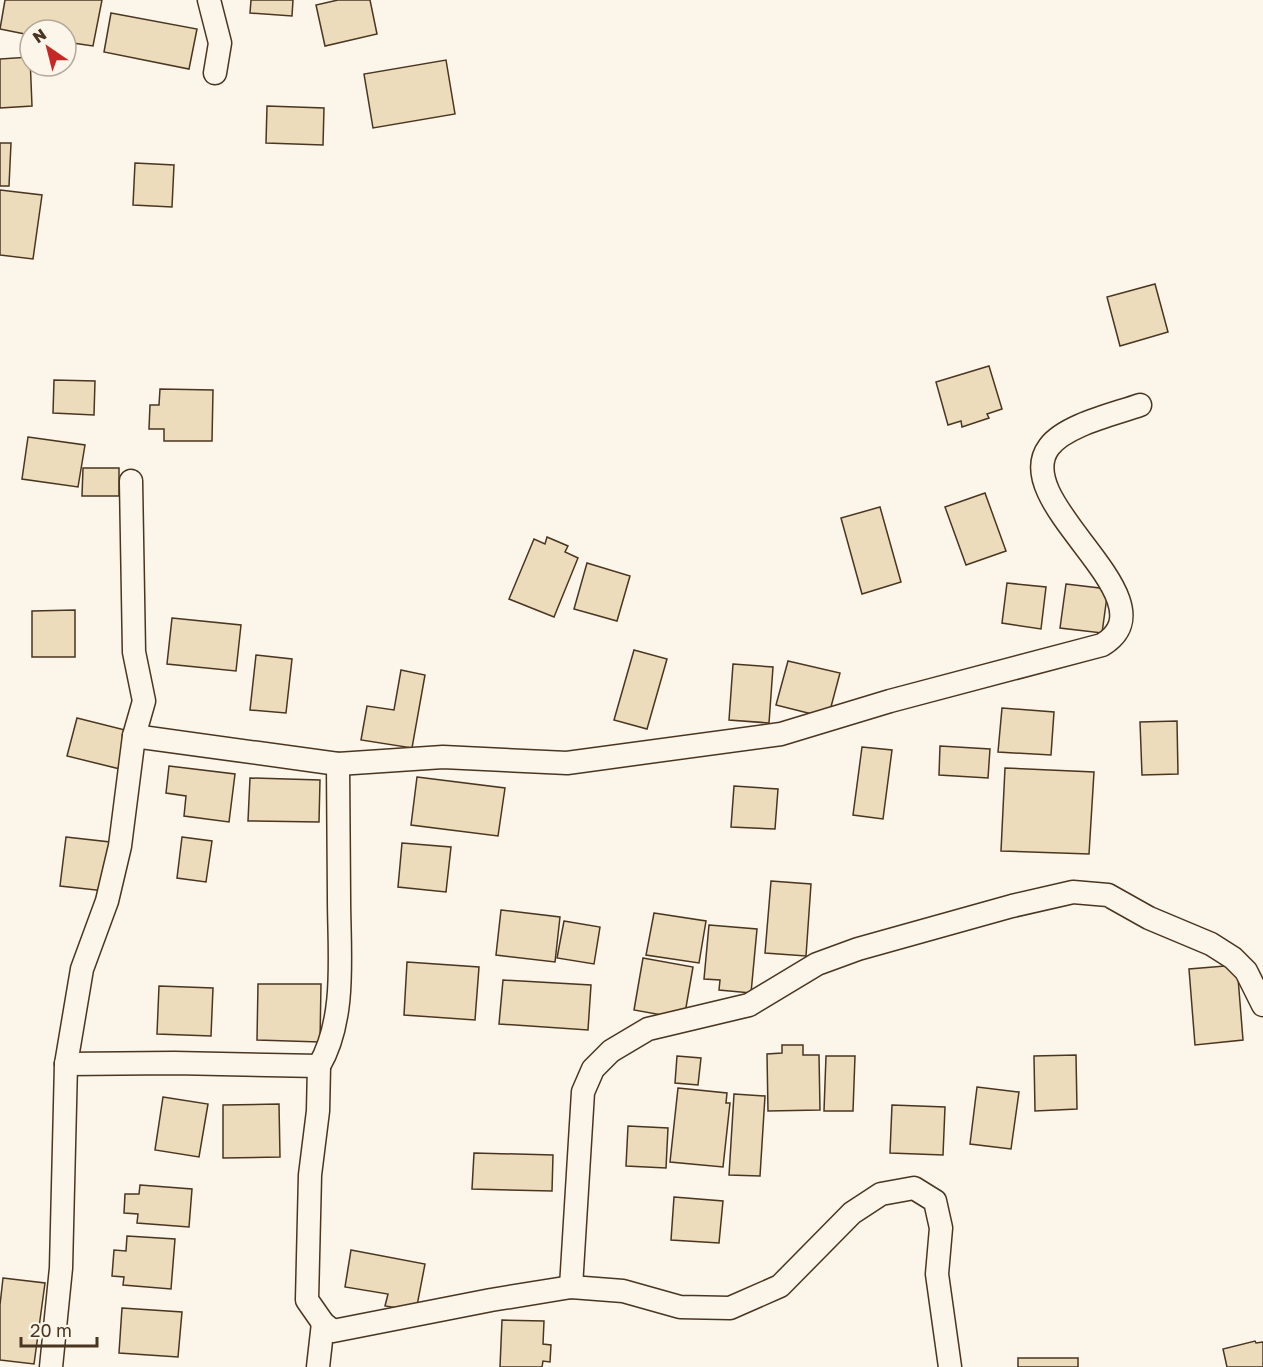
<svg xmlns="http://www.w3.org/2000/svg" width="1263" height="1367" font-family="'Golos Text',sans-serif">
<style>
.building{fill:#ecdcbc;stroke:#4a3520;stroke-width:1.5}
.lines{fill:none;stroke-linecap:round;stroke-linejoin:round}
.street-casing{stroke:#4a3520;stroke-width:25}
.street{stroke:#fbf6e9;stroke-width:22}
</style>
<rect width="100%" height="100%" fill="#fbf6e9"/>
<g class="building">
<polygon points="5,0 102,0 93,46 66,42 66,30 30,30 30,35 0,29"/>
<polygon points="251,0 293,0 292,16 250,13"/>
<polygon points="338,0 370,0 377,34 325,46 316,5"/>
<polygon points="111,13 197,29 189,69 104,52"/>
<polygon points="30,57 32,106 0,108 0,59"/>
<polygon points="446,60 455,114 373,128 364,74"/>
<polygon points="267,106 324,108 323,145 266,143"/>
<polygon points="0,143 11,143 9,186 0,186"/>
<polygon points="135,163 174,165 172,207 133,205"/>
<polygon points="0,190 42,195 33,259 0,255"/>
<polygon points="1155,284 1168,332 1120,346 1107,297"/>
<polygon points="989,366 1002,409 987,414 989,418 962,427 961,421 948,425 936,382"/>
<polygon points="54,380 95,381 94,415 53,413"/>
<polygon points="160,389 213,390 212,441 164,441 164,429 149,429 150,405 159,405"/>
<polygon points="28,437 85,445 78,487 22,479"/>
<polygon points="83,468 119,468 119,496 82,496"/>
<polygon points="985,493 1006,551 966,565 945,507"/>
<polygon points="880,507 901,582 862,594 841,518"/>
<polygon points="547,537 568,546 565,552 578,558 554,617 509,599 534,539 545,544"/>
<polygon points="587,563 630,576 617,621 574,609"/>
<polygon points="1007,583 1046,587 1041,629 1002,623"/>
<polygon points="1066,584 1108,589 1102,633 1060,628"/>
<polygon points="75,610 75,657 32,657 32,611"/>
<polygon points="172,618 241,625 236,671 167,664"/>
<polygon points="634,650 667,659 647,729 614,720"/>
<polygon points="256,655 292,659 286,713 250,710"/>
<polygon points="788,661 840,673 828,718 776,705"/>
<polygon points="733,664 773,667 769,723 729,720"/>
<polygon points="401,670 425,675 412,748 361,740 367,706 394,710"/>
<polygon points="1002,708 1054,712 1051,755 998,752"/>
<polygon points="77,718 129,731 120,769 67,756"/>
<polygon points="1177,721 1178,774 1142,775 1140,722"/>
<polygon points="940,746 990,749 988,778 939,775"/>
<polygon points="862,747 892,750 883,819 853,815"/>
<polygon points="169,766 235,774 229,822 184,816 186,796 166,793"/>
<polygon points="1005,768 1094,772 1089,854 1001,851"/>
<polygon points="417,777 505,788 498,836 411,825"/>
<polygon points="250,778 320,780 319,822 248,821"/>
<polygon points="734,786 778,789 775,829 731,827"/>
<polygon points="66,837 110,842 105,891 60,886"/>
<polygon points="182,837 212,841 206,882 177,878"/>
<polygon points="402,843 451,847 446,892 398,887"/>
<polygon points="771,881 811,884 806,956 765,953"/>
<polygon points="501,910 560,917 555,962 496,955"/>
<polygon points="654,913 706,921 699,963 646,955"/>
<polygon points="564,921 600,927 594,964 557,958"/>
<polygon points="709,925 757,929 751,993 719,990 720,980 704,979"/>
<polygon points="643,958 693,967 684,1019 634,1010"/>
<polygon points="407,962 479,967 475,1020 404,1015"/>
<polygon points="1237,965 1243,1040 1195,1045 1189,969"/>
<polygon points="503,980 591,985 588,1030 499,1024"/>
<polygon points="258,984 321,984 320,1042 257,1040"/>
<polygon points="159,986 213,988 211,1036 157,1034"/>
<polygon points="782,1045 803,1045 803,1055 819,1055 820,1110 768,1111 767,1054 782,1053"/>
<polygon points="1076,1055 1077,1109 1035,1111 1034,1056"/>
<polygon points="677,1056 701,1058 698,1085 675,1083"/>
<polygon points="826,1056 855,1056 853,1111 824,1111"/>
<polygon points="977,1087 1019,1092 1011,1149 970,1144"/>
<polygon points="678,1088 727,1093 726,1103 730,1103 723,1167 670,1162"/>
<polygon points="734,1094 765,1096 760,1176 729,1175"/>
<polygon points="163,1097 208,1104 199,1157 155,1150"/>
<polygon points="279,1104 280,1157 223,1158 223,1105"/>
<polygon points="892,1105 945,1107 943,1155 890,1153"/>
<polygon points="628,1126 668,1128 666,1168 626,1166"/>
<polygon points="474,1153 553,1155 552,1191 472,1189"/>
<polygon points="140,1185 192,1189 189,1227 137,1223 138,1214 124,1213 125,1194 139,1194"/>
<polygon points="674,1197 723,1201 719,1243 671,1240"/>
<polygon points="127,1236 175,1239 171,1289 123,1285 124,1277 112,1276 114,1250 126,1251"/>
<polygon points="351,1250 425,1264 416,1311 385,1306 388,1294 345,1287"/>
<polygon points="3,1278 45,1283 34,1364 0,1360 0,1305"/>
<polygon points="122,1308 182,1312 178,1357 119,1353"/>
<polygon points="502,1320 544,1321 543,1344 551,1345 550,1362 543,1361 542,1367 500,1367"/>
<polygon points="1255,1341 1256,1343 1263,1342 1263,1367 1227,1367 1223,1349"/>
<rect x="1018" y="1358" width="60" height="9"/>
</g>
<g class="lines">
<g class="street-casing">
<g id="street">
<polyline points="209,0 220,43 215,73"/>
<path d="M134 736 338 764 443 757 567 763 781 734 890 701 1102 645C1177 600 1007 503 1049 447 1065 425 1115 414 1140 405"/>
<path d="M66 1064 174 1063 319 1066C347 1018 339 952 339 898 339 854 338 809 338 764"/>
<polyline points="319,1066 318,1111 310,1175 307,1300 323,1323 333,1331 491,1300 571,1287 623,1291 680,1307 730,1308 780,1286 852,1213 881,1194 914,1188 935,1201 941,1228 937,1274 950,1367"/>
<polyline points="571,1287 583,1092 593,1069 611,1051 648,1029 749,1005 817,964 858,949 1012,906 1073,892 1108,895 1149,918 1211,944 1233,958 1246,971 1263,1005"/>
<polyline points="51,1367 61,1268 66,1064 82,969 107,901 120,846 134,736 144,701 134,652 131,481"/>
<polyline points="318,1367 323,1323"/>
</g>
</g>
<use href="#street" class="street"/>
</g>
<g transform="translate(48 48) rotate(325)"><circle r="28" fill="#fbf6e9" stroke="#b4a999" stroke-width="1.5"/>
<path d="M0-4.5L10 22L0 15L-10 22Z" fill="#c62828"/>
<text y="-9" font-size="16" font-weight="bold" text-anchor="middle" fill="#4a3520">N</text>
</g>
<path d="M21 1337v9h76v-9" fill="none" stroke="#4a3520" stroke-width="3"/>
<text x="30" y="1337" font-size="18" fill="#4a3520" stroke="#fbf6e9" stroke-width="4.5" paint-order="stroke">20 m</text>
</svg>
